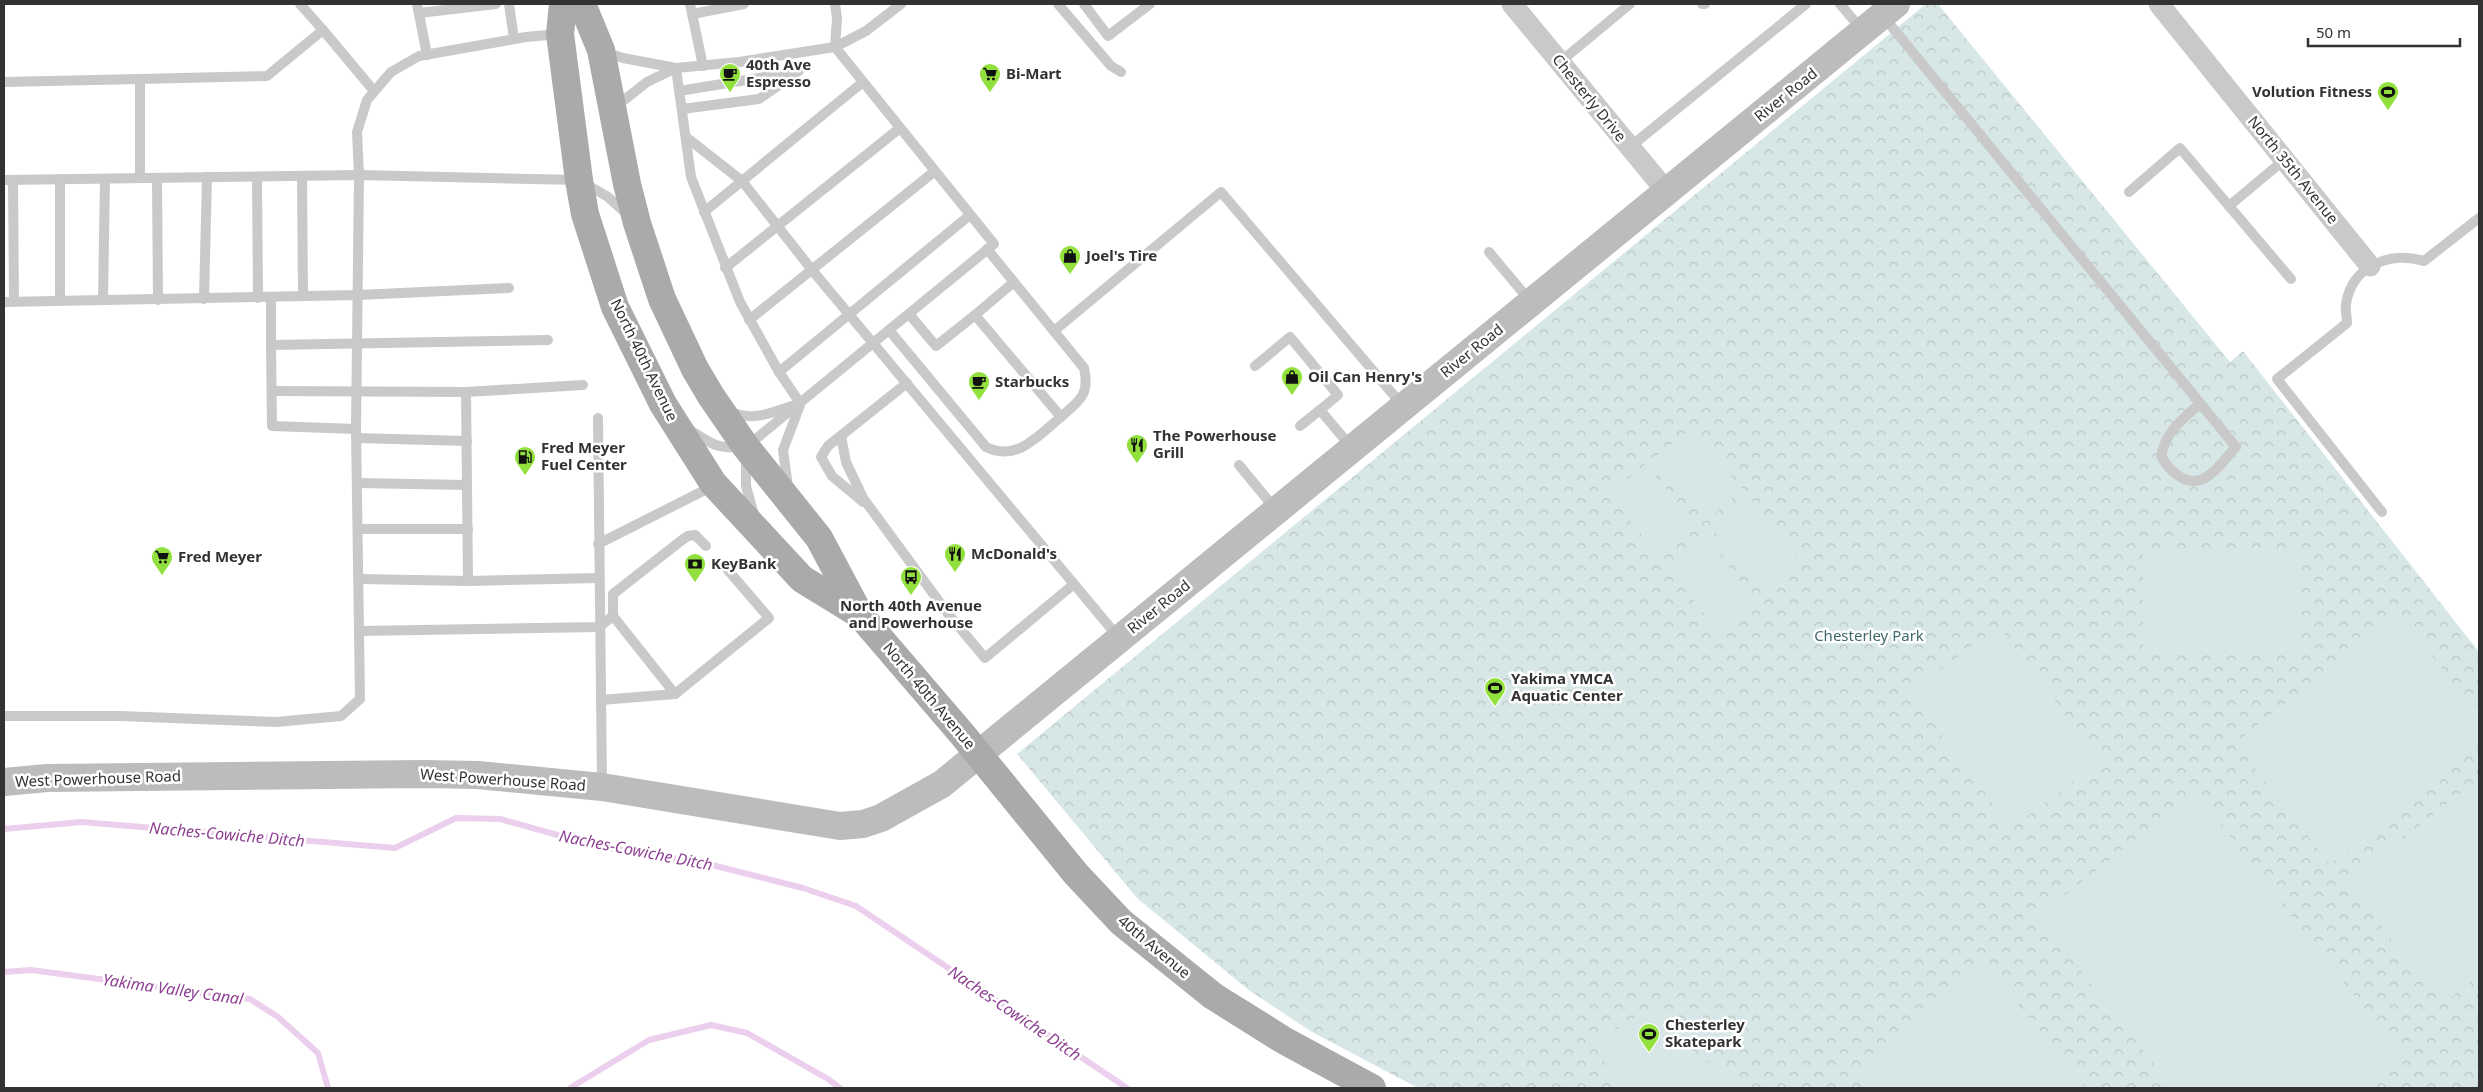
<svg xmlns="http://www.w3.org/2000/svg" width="2483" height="1092" font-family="'Noto Sans',sans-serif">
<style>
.park{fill:url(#park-crowns)}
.pitch{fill:#d7e6e6}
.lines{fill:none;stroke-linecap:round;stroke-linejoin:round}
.stream{stroke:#ebcfed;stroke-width:6}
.lane{stroke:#c9c9c9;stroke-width:10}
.street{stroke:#c9c9c9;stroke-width:21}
.secondary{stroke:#bcbcbc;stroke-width:28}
.primary{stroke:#aaa;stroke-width:28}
.labels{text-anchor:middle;stroke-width:5;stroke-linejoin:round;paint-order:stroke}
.poi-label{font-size:15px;font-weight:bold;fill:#323232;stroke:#fff;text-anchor:start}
.street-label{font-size:15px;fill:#323232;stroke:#fff}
.park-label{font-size:15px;fill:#40696d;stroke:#fff}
.water-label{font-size:16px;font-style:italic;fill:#8e4193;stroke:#fff}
</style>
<defs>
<pattern id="park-crowns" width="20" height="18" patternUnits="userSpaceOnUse" patternTransform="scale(1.25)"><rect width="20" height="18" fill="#d7e6e6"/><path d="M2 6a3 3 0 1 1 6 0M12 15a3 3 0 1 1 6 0" fill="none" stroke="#b9c6c6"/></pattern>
</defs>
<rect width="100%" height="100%" fill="#fff"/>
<polygon class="park" points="1926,4 1938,4 2230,362 2243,351 2479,652 2479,1086 2476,1088 1418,1088 1312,1032 1250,991 1138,899 1017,754"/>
<g class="pitch">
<polygon points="1691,428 1743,490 1705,521 1654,458"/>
<polygon points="1646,464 1697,527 1659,557 1609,494"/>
<polygon points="1749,497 1803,564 1765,594 1712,528"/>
<polygon points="1704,535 1757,602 1719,632 1666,566"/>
<polygon points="2301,553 2302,651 2143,652 2143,554"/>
<polygon points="2398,613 2479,716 2479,746 2330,864 2235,743"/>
<polygon points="1999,626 2100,762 2011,828 1910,692"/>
<polygon points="2479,778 2479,975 2443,1004 2347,883"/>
<polygon points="2195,793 2403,1058 2364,1088 2173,1088 2038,916"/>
<polygon points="1986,965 2086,1088 1863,1088 1851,1074"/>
<polygon points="1655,1006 1669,1032 1711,1064 1721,1066 1730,1073 1737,1088 1619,1088 1609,1082 1608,1069 1596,1041"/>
</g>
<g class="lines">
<g class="stream">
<polyline points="4,829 82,822 395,848 456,818 500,819 593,845 708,864 803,888 856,906 1127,1088"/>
<polyline points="4,972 31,970 250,999 278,1017 318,1053 328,1088"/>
<polyline points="570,1088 649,1040 711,1025 747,1033 828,1079 840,1088"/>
</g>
<g class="lane">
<polyline points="300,4 323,30"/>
<polyline points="417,4 427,55"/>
<polyline points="509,4 514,39"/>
<polyline points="690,4 703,66"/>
<polyline points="835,4 837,18 835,47 866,31 901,4"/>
<polyline points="1058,4 1111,66 1121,72"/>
<polyline points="1084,4 1108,36 1150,4"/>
<polyline points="1702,4 1705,4"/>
<polyline points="1840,4 1862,30"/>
<polyline points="419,13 496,4"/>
<polyline points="692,14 744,4"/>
<path d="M1883 16 2236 447C2227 456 2219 469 2208 476 2189 490 2170 472 2161 456 2166 432 2181 420 2200 404"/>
<path d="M605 52 623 58 676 68 739 62 835 47 994 244 746 447C718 449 714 446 690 430"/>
<polyline points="1560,62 1630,4"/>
<polyline points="676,68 691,177 740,302 779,372 800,403"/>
<polyline points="4,82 140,79"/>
<polyline points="679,91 795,72"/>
<polyline points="614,108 647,82 676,68"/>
<polyline points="682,109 759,99 799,71"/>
<polyline points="686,137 742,181 812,270 1119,638"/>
<polyline points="1630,147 1806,4"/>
<polyline points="2284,160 2229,206 2291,279"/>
<polyline points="302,176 303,296"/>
<polyline points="257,177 258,298"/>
<polyline points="140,178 140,79 267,76 323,30 374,91"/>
<polyline points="157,178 158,300"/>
<polyline points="4,180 359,175 579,180 608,197 628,215"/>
<polyline points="13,180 14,302"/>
<polyline points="2129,192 2180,148 2229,206"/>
<polyline points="704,212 863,82"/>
<polyline points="1489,252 1530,301"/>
<polyline points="725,268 900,128"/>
<polyline points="271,297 271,345"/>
<polyline points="204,299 207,177"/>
<polyline points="103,300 105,179"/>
<polyline points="60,301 60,179"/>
<polyline points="4,302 358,295 509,288"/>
<path d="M909 314 936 346 975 315 1061 417C1080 400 1090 395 1084 368L987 249"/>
<polyline points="975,315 1014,282"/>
<polyline points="749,320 935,171"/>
<path d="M889 330 986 447C1017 462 1038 436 1061 417"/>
<polyline points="1054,331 1221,192 1403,406"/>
<polyline points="1255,366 1290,337 1338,395 1320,410 1352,448"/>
<polyline points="779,372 970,215"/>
<polyline points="272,391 466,392"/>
<path d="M729 411C750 422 772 413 792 406"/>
<polyline points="598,418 602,786"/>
<polyline points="1300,426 1320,410"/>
<polyline points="356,429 272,426 271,345 548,340"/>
<polyline points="841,436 846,462 863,498 949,615 985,658 1074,584"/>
<polyline points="356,438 467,441"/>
<polyline points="746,456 746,486 754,515"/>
<polyline points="1239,465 1276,510"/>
<polyline points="357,483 467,485"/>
<polyline points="788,487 783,450 800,405"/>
<polyline points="863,502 832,476 821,457 828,446 907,383"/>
<path d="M2382 512 2277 379 2347 323C2347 317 2345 310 2346 304 2352 265 2391 251 2424 261L2479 218"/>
<polyline points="358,529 468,529"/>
<polyline points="598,544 703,491 713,483"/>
<polyline points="359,579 468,581 599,578"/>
<polyline points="468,581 466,392 583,385"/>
<polyline points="613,616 613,594 682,540 688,536 695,535 706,546"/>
<polyline points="359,631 599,627 613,616 675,694 769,618 727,569"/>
<polyline points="601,700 675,694"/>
<polyline points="4,716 120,716 276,722 341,716 360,699 356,429 359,175 357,132 367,100 391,72 419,56 526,37 559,34"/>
</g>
<g class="street">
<polyline points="1512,4 1667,192"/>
<polyline points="2159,4 2370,266"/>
</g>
<polyline class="secondary" points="4,782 47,778 423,774 478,775 602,787 840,826 863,824 881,818 942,784 1896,4"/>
<g class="primary">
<polyline points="563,4 560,34 579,180 585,214 615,307 663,404 713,483 802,579 859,614"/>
<polyline points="582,4 601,50 627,184 637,223 662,299 695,369 711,396 746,447 819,538 860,615 962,734 1076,874 1121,922 1213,996 1285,1041 1372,1088"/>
</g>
</g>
<defs>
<g id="cafe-pin" transform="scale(1.125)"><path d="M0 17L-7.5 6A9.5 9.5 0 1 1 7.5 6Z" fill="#92e03d" stroke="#fff"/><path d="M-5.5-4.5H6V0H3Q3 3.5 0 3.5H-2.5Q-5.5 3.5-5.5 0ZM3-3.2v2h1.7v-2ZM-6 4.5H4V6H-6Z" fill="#111"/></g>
<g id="supermarket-pin" transform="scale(1.125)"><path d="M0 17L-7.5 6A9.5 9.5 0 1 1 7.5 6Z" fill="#92e03d" stroke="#fff"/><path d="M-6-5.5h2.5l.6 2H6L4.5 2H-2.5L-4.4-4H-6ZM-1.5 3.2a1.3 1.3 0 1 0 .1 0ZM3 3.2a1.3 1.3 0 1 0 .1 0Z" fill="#111"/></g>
<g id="stadium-pin" transform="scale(1.125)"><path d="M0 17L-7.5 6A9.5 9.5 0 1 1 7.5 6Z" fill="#92e03d" stroke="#fff"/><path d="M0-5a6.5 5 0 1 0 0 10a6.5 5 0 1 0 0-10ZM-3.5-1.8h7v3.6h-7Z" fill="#111"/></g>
<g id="shop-pin" transform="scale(1.125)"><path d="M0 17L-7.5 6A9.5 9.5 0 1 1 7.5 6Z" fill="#92e03d" stroke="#fff"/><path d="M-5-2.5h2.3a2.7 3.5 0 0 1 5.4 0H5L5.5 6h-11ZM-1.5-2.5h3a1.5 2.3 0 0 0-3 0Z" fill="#111"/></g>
<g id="restaurant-pin" transform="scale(1.125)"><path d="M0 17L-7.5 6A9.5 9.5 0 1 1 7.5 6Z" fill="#92e03d" stroke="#fff"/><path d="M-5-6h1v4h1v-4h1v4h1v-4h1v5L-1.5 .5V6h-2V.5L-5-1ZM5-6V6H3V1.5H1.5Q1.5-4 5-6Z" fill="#111"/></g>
<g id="fuel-pin" transform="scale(1.125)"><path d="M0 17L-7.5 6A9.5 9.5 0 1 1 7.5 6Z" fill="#92e03d" stroke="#fff"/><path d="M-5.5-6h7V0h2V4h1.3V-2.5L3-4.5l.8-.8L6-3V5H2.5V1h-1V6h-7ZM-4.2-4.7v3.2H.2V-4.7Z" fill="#111"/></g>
<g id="bank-pin" transform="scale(1.125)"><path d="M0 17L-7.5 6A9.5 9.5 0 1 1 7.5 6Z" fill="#92e03d" stroke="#fff"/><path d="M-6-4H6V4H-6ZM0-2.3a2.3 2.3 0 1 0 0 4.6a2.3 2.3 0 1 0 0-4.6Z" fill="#111"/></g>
<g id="bus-pin" transform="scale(1.125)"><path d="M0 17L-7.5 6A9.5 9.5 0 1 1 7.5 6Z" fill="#92e03d" stroke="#fff"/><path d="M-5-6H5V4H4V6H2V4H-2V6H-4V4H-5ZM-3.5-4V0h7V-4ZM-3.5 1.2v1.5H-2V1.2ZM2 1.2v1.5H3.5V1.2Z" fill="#111"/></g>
</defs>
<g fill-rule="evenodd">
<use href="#cafe-pin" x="730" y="74"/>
<use href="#supermarket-pin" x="990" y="74"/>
<use href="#stadium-pin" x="2388" y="92"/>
<use href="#shop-pin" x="1070" y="256"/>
<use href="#shop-pin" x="1292" y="377"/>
<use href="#cafe-pin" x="979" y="382"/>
<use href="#restaurant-pin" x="1137" y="445"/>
<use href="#fuel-pin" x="525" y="457"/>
<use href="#restaurant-pin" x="955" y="554"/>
<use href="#supermarket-pin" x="162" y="557"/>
<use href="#bank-pin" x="695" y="564"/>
<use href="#bus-pin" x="911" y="577"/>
<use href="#stadium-pin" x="1495" y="688"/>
<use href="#stadium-pin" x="1649" y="1034"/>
</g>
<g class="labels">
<g class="poi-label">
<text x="746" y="70">40th Ave<tspan x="746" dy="17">Espresso</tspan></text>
<text x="1006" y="79">Bi-Mart</text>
<text x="2372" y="97" text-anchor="end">Volution Fitness</text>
<text x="1086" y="261">Joel's Tire</text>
<text x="1308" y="382">Oil Can Henry's</text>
<text x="995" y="387">Starbucks</text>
<text x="1153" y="441">The Powerhouse<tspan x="1153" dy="17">Grill</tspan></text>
<text x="541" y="453">Fred Meyer<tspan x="541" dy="17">Fuel Center</tspan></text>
<text x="971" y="559">McDonald's</text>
<text x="178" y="562">Fred Meyer</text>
<text x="711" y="569">KeyBank</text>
<text x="911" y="611" text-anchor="middle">North 40th Avenue<tspan x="911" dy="17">and Powerhouse</tspan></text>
<text x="1511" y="684">Yakima YMCA<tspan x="1511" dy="17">Aquatic Center</tspan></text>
<text x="1665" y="1030">Chesterley<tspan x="1665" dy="17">Skatepark</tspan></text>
</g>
<g class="street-label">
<text transform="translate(1786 95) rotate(-39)" y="5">River Road</text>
<text transform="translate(1589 98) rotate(51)" y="5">Chesterly Drive</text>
<text transform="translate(2293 170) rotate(51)" y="5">North 35th Avenue</text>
<text transform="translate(1472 351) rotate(-39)" y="5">River Road</text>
<text transform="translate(644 360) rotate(64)" y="5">North 40th Avenue</text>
<text transform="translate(1159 607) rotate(-39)" y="5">River Road</text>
<text transform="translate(929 696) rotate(50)" y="5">North 40th Avenue</text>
<text transform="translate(98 779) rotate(-2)" y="5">West Powerhouse Road</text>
<text transform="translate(503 780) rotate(4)" y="5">West Powerhouse Road</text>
<text transform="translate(1154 947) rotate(40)" y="5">40th Avenue</text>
</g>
<g class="park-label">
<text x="1869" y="641">Chesterley Park</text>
</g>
<g class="water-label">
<text transform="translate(227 834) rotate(5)" y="6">Naches-Cowiche Ditch</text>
<text transform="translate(636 850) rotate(11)" y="6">Naches-Cowiche Ditch</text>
<text transform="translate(173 989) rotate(8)" y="6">Yakima Valley Canal</text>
<text transform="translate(1015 1013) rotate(34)" y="6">Naches-Cowiche Ditch</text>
</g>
</g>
<rect width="2483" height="1092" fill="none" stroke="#323232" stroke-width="10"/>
<path d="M2308 38v8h152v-8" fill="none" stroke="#323232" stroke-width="2.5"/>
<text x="2316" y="38" font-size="15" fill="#323232" stroke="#ffffff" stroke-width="4" paint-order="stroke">50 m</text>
</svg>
